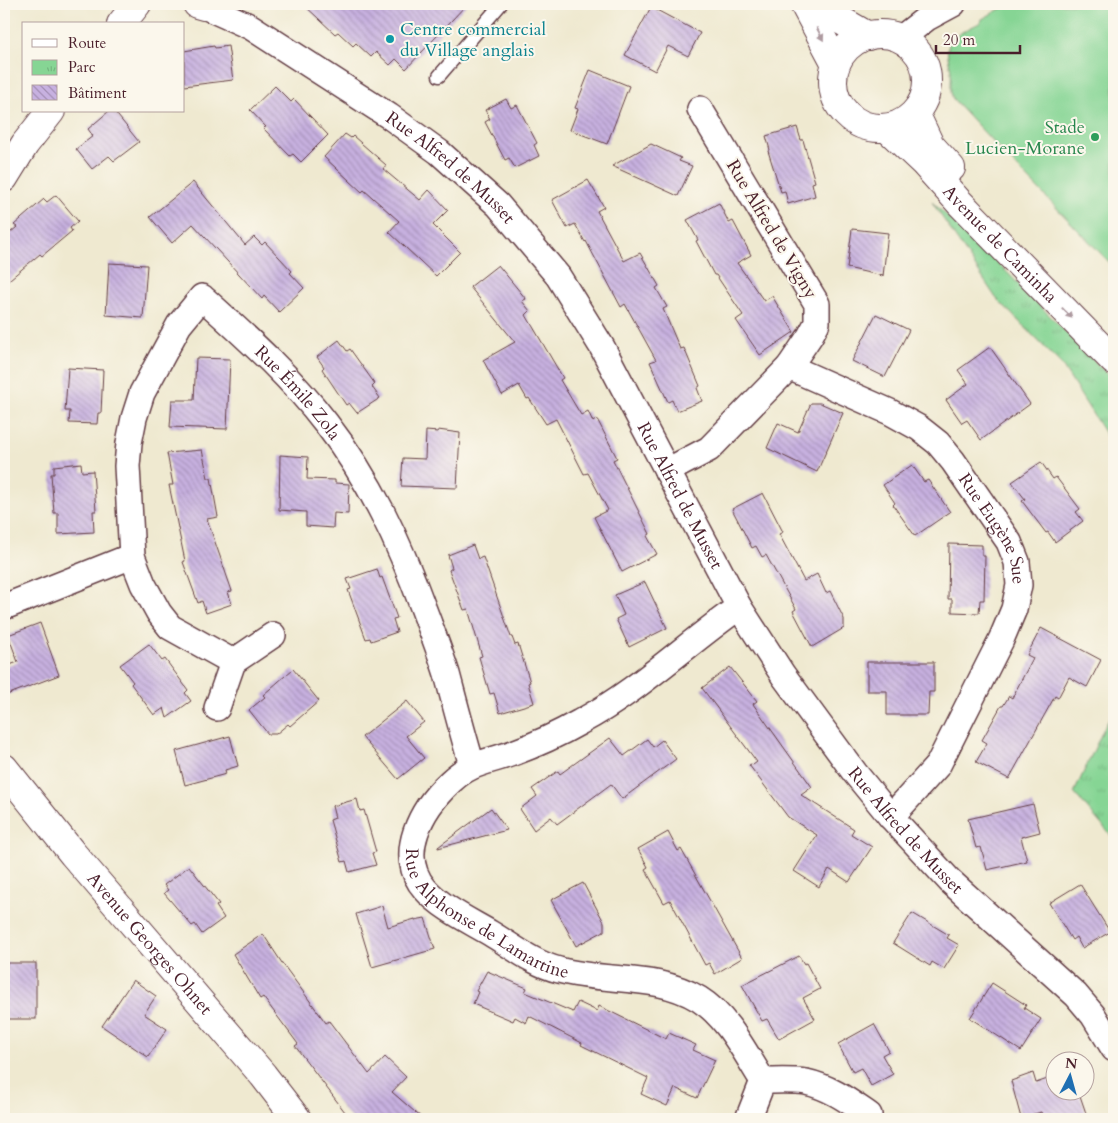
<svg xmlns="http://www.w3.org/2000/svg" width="1118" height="1123" font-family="Cardo,serif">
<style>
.green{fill:#86d594;stroke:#687a60}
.park{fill:url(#park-tufts);stroke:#687a60}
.building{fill:url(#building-back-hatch)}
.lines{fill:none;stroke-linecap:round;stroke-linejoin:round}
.service-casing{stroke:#633d44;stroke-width:15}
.minor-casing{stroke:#633d44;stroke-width:28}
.tertiary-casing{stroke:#633d44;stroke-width:30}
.service{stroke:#fff;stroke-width:12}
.minor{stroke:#fff;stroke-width:25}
.tertiary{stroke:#fff;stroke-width:28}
.oneway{fill:#ae9aa0}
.culture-dot{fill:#0f9aa8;stroke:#fbf7ec;stroke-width:2}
.leisure-dot{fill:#2e9e5b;stroke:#fbf7ec;stroke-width:2}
.labels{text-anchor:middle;stroke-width:4;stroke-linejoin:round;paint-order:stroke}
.culture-label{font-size:18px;fill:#0d838f;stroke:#fbf7ec;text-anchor:start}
.leisure-label{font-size:18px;fill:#27864d;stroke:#fbf7ec;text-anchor:end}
.street-label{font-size:18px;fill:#4a1f2b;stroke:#fbf7ec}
</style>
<defs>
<pattern id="park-tufts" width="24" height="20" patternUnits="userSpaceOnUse" patternTransform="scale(1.25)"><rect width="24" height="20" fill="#86d594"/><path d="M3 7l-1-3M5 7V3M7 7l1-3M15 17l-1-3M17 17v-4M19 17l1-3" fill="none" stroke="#75b680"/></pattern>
<pattern id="building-back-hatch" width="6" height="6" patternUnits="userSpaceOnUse" patternTransform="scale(1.25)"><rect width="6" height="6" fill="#c7b1e0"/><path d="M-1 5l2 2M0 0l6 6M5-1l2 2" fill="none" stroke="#a48fb6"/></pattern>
</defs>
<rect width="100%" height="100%" fill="#fbf7ec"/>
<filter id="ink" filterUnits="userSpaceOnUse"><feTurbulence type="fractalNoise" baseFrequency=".02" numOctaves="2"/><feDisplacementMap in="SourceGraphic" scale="10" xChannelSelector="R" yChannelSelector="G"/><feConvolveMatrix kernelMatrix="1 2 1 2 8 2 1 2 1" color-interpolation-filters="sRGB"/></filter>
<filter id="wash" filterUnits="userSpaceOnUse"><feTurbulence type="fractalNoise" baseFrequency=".0096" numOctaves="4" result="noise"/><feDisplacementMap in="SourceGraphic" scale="20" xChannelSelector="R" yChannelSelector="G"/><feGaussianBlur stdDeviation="1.12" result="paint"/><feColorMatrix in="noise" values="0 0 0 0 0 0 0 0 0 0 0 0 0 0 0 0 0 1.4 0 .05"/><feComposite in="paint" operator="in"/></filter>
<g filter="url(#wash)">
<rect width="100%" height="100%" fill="#efe9d0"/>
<path class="green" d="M1009 4H1114V267L1009 159 953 99C949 90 952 81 951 72 951 65 946 56 948 48 950 35 971 28 981 22L982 19Z"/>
<g class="park">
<polygon points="932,202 995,260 1114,381 1114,448 1061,364 996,298"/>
<polygon points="1114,711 1114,839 1074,793 1104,728"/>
</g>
<g id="blocks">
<g class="building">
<polygon points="303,4 467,4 406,69 396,59 390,65 376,52 371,57 356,43 353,46 338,32 335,34"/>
<polygon points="651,7 700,33 688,56 668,46 655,71 625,55"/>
<polygon points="214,46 215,48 228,46 233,80 184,86 184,51"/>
<polygon points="590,70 629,86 607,144 570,130 578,109 575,108"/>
<polygon points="275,86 291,102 294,99 328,135 301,162 293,154 290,156 263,128 266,127 250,110"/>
<polygon points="506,99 511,108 517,105 537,143 534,145 539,156 515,168 509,158 505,160 485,122 490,119 485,110"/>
<polygon points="109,111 114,111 139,142 114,161 109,156 92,169 76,149 93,136 88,129"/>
<polygon points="797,127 801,140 803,140 815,182 812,183 815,196 788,204 785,191 781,192 768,151 770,150 766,136"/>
<polygon points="345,134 351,138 353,136 386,165 383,169 420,200 429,190 448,210 433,225 460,252 436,276 389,232 399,221 364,190 362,192 324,157"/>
<polygon points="651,144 681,158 679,161 692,166 678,196 612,166"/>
<polygon points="588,180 604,207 597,211 624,261 640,253 659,286 656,288 667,307 663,309 680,349 684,348 700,386 697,388 702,401 677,411 672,400 668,402 650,362 656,360 625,304 621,307 586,241 585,242 575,224 567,228 552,200"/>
<polygon points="193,182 245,245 254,237 262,245 265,242 292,271 290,273 304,288 279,312 264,296 262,299 193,224 172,243 150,217"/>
<polygon points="56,195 78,221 70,228 72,231 42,256 40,254 4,284 4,238 17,227 14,225 44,199 47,202"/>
<polygon points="719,203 729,223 733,221 751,255 737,263 764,301 772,296 794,332 760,355 736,320 743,315 716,275 714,275 696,241 698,240 687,220"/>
<polygon points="852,229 888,233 883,276 847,268"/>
<polygon points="109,263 147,265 143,318 106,315"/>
<polygon points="498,265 526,299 522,301 530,311 526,315 563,378 560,380 581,415 588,411 593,422 597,419 617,458 613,460 650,534 647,536 657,554 622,572 594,517 608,510 588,473 584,474 556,419 546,424 529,398 527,399 519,385 502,395 483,360 515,342 470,287"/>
<polygon points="876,314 909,330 885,377 852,361"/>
<polygon points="339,340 347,351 350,349 375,384 372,387 380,398 357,413 349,403 346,405 322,369 324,367 317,357"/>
<polygon points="990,347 1030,404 981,440 967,420 962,423 946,400 968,384 958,370"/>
<polygon points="196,358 230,359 227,429 170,427 172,400 194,400"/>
<polygon points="68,368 103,370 101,413 98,413 97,424 69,423 70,411 65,411"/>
<polygon points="811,403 820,403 843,413 817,472 767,448 778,423 798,432"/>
<polygon points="438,430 460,433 457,488 401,486 403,458 425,459 426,431 438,432"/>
<polygon points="202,450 208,478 211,478 218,517 207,519 232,591 228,592 232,604 206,613 202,601 198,603 183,562 185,561 169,485 173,485 167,453"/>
<polygon points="280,455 308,457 307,479 335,480 335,483 349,484 348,514 334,513 333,528 306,526 306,512 279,510"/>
<polygon points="1041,462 1053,479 1056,477 1080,509 1076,512 1083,521 1055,542 1048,532 1046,533 1022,501 1025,499 1012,482"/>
<polygon points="81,463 82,472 93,471 96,511 93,511 94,532 58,534 58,513 54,513 51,474 54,474 54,466"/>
<polygon points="912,465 924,482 928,480 950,512 915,536 893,505 895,503 883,485"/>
<polygon points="763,493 783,532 779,534 804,581 817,574 826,593 830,591 844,619 844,628 812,647 793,611 796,609 766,555 762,557 756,546 752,548 732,509"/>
<polygon points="949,544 982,545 982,556 985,556 984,600 980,600 979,613 952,612 952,599 948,599"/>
<polygon points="473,545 478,559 483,557 511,637 512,637 515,645 518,644 530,682 528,683 534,703 500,713 494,693 490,694 479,657 482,656 468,609 464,610 449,570 452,568 448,555"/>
<polygon points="377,569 380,578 382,577 397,618 393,619 397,632 371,641 370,638 366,639 348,590 351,589 347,579"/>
<polygon points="645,582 667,628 629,647 616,619 624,615 615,595"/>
<polygon points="40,623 59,675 4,696 4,667 18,662 8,635"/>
<polygon points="1041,628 1101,660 1087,687 1069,677 1058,698 1055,696 1009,779 976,762 987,743 982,740 1001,706 1003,706 1009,696 1012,698 1033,658 1027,655"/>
<polygon points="149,644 162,661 165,659 188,690 185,693 191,701 167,718 164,708 154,715 131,684 133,682 120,665"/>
<polygon points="867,662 934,662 934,692 929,692 928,715 887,715 887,691 867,691"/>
<polygon points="730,667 757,701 753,704 812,787 801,795 854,829 851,834 872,847 849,882 829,869 819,887 794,871 817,835 788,817 749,765 751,764 753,765 757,762 702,688"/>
<polygon points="293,669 319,701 290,726 288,724 276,734 268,734 249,710 265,697 263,695"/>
<polygon points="407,701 424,722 406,736 424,758 398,779 362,737"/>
<polygon points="230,736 238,766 225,770 226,774 185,785 176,751"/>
<polygon points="610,738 624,756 647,739 653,747 662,740 676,759 622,799 611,784 557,824 551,817 534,830 520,809 537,796 532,789 558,771 560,774"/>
<polygon points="357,799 360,811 364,810 376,852 372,853 376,865 349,872 346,861 342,862 330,820 335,818 332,806"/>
<polygon points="1033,804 1040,832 1021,837 1027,861 987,870 981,847 976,848 968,819"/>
<polygon points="491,808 507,830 438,848 438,847"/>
<polygon points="668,832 678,851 681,849 742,958 715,974 709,963 705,965 670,900 664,903 645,869 648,867 638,849"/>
<polygon points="189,866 219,904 216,906 224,918 202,934 195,924 192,926 164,893 168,890 164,885"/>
<polygon points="583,883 604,922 604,931 576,946 551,900"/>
<polygon points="1080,884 1110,932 1082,948 1076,937 1072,940 1049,903"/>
<polygon points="382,906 388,927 415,919 415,920 425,918 435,949 372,967 356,914"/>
<polygon points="912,913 949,935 947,938 959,945 944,969 932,962 930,966 893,943"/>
<polygon points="263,934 282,963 326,1023 329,1021 369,1074 385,1057 406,1077 392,1092 423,1119 352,1119 345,1112 295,1046 298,1044 263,997 260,999 233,954"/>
<polygon points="799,956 804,964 806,963 820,989 803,998 815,1019 779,1039 767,1019 762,1021 742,985"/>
<rect x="4" y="963" width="32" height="56"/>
<polygon points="487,971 527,988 525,992 573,1012 578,1002 597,1011 599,1006 666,1039 669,1033 696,1045 693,1050 715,1060 697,1098 675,1088 667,1106 641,1094 648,1078 581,1045 582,1043 529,1016 526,1023 515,1017 513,1021 473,1004 478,992 476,991"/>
<polygon points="133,980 156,996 144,1014 167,1029 148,1057 102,1026"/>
<polygon points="992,983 1026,1005 1024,1008 1041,1019 1021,1051 970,1018"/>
<polygon points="874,1024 889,1051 882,1055 893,1074 871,1086 861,1068 853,1072 838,1044"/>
<polygon points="1033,1073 1036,1083 1056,1076 1056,1090 1078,1090 1088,1119 1043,1119 1041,1112 1021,1118 1011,1081"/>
</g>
</g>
</g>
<g filter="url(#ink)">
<use href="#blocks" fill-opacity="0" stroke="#633d44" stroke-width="1"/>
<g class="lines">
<g class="service-casing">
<polyline id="service" points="439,76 501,4"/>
</g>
<g class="minor-casing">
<g id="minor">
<path id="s1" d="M204 6 251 27 389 116 439 152 498 205 558 276 602 347 739 607 783 675 855 773 891 817 950 881 1076 995 1093 1015 1114 1049"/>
<polyline points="900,39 927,18 953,4"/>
<path id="s2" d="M789 367 890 412 919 428 938 443 953 461 1009 542 1017 562 1019 585 1014 609 1001 640 938 765 891 817"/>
<polyline points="667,471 709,449 789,367 810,336 817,323 817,304 700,109"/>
<polyline points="132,556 143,584 159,613 170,627 233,662"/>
<path id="s3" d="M4 607 132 556 127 466 129 443 134 418 142 393 179 325 202 297C246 337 290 376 326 423 371 481 399 542 424 610 432 631 440 652 447 674 455 704 463 735 472 765"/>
<path id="s4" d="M739 607C685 645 638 691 580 722 559 734 535 745 513 753 487 763 472 761 450 782 422 808 395 855 425 889 442 908 468 920 490 933 512 946 534 964 559 970 606 983 656 973 699 999 728 1017 745 1053 763 1081 777 1081 793 1080 806 1082 830 1087 850 1102 869 1115"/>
<polyline points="217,708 233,662 273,635"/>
<polyline points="748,1119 763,1081"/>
</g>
</g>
<g class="tertiary-casing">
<g id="tertiary">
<polyline points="197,4 204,6 205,4"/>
<polyline points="804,4 836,64"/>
<polyline points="813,4 868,36"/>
<polyline points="121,24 137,4"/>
<circle cx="880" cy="81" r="47"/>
<polyline points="915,113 930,145 951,168"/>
<path id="s5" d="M887 128 923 162 959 202 1114 361"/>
<polyline points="4,178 25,144 51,111"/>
<path id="s6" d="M4 768 73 854 263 1075 297 1119"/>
</g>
</g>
<use href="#service" class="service"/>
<use href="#minor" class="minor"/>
<use href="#tertiary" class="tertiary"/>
</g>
<defs><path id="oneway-solid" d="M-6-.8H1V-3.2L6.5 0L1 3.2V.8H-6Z" transform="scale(1.25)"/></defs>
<g class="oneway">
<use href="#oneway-solid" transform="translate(820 34) rotate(62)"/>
<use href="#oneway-solid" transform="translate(1067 313) rotate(46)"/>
</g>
</g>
<circle class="culture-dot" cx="390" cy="39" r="5"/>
<circle class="leisure-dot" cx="1095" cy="137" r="5"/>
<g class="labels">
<g class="culture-label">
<text x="400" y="35">Centre commercial<tspan x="400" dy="21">du Village anglais</tspan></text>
</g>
<g class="leisure-label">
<text x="1085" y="133">Stade<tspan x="1085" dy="21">Lucien-Morane</tspan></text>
</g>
<g class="street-label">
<text dy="6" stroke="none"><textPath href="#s1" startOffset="296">Rue Alfred de Musset</textPath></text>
<text transform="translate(772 229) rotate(59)" y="6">Rue Alfred de Vigny</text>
<text dy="6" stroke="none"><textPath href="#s5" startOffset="162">Avenue de Caminha</textPath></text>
<text dy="6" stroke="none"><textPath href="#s3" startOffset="552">Rue Émile Zola</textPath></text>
<text dy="6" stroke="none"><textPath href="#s1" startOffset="701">Rue Alfred de Musset</textPath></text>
<text dy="6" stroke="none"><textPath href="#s2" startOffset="271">Rue Eugène Sue</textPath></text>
<text dy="6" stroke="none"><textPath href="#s1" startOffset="1106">Rue Alfred de Musset</textPath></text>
<text dy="6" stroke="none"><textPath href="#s4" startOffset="524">Rue Alphonse de Lamartine</textPath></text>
<text dy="6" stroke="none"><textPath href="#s6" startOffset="228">Avenue Georges Ohnet</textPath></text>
</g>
</g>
<rect width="1118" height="1123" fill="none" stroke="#fbf7ec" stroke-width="20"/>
<rect x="22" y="22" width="162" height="90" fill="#fbf7ec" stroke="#b4a19f"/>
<rect x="32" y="39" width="25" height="8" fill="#ffffff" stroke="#b4a19f"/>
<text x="68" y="48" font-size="15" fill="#4a1f2b">Route</text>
<rect x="32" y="60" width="25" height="15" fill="url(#park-tufts)" stroke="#b4a19f"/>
<text x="68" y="72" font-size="15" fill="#4a1f2b">Parc</text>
<rect x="32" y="85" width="25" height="15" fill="url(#building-back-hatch)" stroke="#b4a19f"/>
<text x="68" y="98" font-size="15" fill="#4a1f2b">Bâtiment</text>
<g transform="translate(1070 1076) rotate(6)"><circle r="24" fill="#fbf7ec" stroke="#b4a19f"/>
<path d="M0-4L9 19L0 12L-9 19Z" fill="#1f6fb2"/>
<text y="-8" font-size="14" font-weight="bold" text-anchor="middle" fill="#4a1f2b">N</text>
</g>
<path d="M936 45v8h84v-8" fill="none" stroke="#4a1f2b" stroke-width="2.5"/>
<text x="943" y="45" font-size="15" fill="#4a1f2b" stroke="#fbf7ec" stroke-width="4" paint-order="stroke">20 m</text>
</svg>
